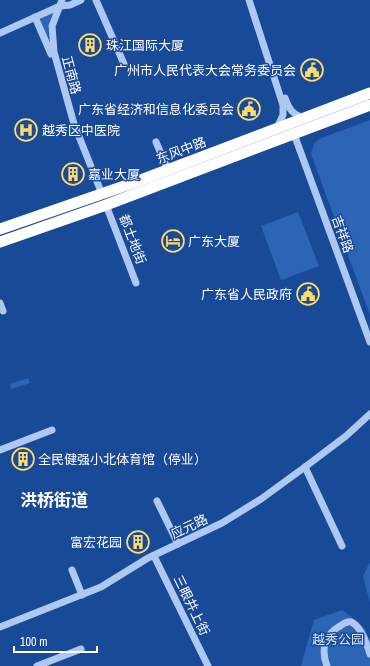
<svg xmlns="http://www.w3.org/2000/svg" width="370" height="666" font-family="'Archivo Narrow','Noto Sans SC',sans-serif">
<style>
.green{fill:#2c64b6}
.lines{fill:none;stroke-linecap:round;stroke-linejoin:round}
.minor{stroke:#adc8f1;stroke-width:7}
.highway{stroke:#fff;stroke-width:11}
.labels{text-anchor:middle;stroke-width:3;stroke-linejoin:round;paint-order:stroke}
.poi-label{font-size:13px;fill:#fff;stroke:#194a98;text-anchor:start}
.street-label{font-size:13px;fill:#fff;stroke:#194a98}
.park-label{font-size:13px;fill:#d4e4fc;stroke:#194a98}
.district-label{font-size:17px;font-weight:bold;fill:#fff;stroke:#194a98}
</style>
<rect width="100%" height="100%" fill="#194a98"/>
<g class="green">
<polygon points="53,13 48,27 49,43 39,20"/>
<polygon points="370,120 370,315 311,154 314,144 319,139"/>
<polygon points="298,212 319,266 281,280 261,226"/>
<polygon points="28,378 30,383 11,389 10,384"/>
<polygon points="370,562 370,603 363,576"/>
<path d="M342 610C370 630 370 630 370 666H301L314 620Z"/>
</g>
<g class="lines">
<g class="minor">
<polyline points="62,0 52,26 54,52 74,124 102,194"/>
<polyline points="96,0 124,64"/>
<polyline points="249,0 283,105 283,115 277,128"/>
<polyline points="61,6 70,5 81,0"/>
<polyline points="35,17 51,54"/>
<polyline points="0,33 60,6"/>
<path d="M285 98C289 109 293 116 305 117"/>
<polyline points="294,134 370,342"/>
<polyline points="156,142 168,170"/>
<polyline points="106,205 136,283"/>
<polyline points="0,303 3,311"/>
<polyline points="0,450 52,430"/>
<polyline points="305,467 342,546"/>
<polyline points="157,501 178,544"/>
<polyline points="154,556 208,666"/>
<polyline points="72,570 82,595"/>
<polyline points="0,627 101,587 148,558 222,523 261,499 305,467 346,436 370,414"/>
<polyline points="37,666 81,649"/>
<path d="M327 666C321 650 324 635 340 626 343 624 347 621 351 622 361 626 367 644 370 654"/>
</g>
<g class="highway">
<polyline points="0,229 133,183 370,93"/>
<polyline points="0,242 106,205 370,105"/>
</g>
</g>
<defs>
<g id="building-ring" transform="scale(1.15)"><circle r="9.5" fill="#194a98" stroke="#ffdc6d" stroke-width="1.5"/><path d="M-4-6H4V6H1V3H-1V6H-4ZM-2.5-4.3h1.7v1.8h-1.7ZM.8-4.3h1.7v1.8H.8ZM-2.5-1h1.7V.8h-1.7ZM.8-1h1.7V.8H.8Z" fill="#ffdc6d"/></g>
<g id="civic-ring" transform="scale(1.15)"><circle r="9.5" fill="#194a98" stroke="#ffdc6d" stroke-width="1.5"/><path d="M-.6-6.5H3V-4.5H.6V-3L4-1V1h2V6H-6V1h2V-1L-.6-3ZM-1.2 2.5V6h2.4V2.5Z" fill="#ffdc6d"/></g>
<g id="hospital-ring" transform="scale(1.15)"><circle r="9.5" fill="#194a98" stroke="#ffdc6d" stroke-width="1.5"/><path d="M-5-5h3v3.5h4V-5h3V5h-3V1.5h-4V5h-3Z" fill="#ffdc6d"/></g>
<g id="hotel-ring" transform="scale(1.15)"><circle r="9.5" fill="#194a98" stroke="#ffdc6d" stroke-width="1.5"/><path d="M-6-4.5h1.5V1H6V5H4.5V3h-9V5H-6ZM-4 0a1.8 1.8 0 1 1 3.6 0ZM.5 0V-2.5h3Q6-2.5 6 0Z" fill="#ffdc6d"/></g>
</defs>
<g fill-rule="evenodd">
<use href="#building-ring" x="90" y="45"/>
<use href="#civic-ring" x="312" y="70"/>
<use href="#civic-ring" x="249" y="109"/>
<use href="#hospital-ring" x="26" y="130"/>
<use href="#building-ring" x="73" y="174"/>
<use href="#hotel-ring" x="173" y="241"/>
<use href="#civic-ring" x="308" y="294"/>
<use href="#building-ring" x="23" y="459"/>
<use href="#building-ring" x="138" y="542"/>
</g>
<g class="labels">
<g class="poi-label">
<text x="106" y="50">珠江国际大厦</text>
<text x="296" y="75" text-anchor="end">广州市人民代表大会常务委员会</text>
<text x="234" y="114" text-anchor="end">广东省经济和信息化委员会</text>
<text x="42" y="135">越秀区中医院</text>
<text x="88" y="179">嘉业大厦</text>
<text x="188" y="246">广东大厦</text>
<text x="292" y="299" text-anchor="end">广东省人民政府</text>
<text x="38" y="464">全民健强小北体育馆（停业）</text>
<text x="122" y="547" text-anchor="end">富宏花园</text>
</g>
<g class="street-label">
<text transform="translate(72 75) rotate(75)" y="5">正南路</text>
<text transform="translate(181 150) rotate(-21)" y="5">东风中路</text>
<text transform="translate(343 234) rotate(70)" y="5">吉祥路</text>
<text transform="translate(133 239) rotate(69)" y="5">都土地街</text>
<text transform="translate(189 526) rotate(-25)" y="5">应元路</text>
<text transform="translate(192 605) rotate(64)" y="5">三眼井上街</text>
</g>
<g class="park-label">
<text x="338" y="644">越秀公园</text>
</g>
<g class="district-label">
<text x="54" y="506">洪桥街道</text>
</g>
</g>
<path d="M14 646v6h83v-6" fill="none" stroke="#ffffff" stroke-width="2"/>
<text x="20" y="646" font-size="12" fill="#ffffff" stroke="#194a98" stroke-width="3" paint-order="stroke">100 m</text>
</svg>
